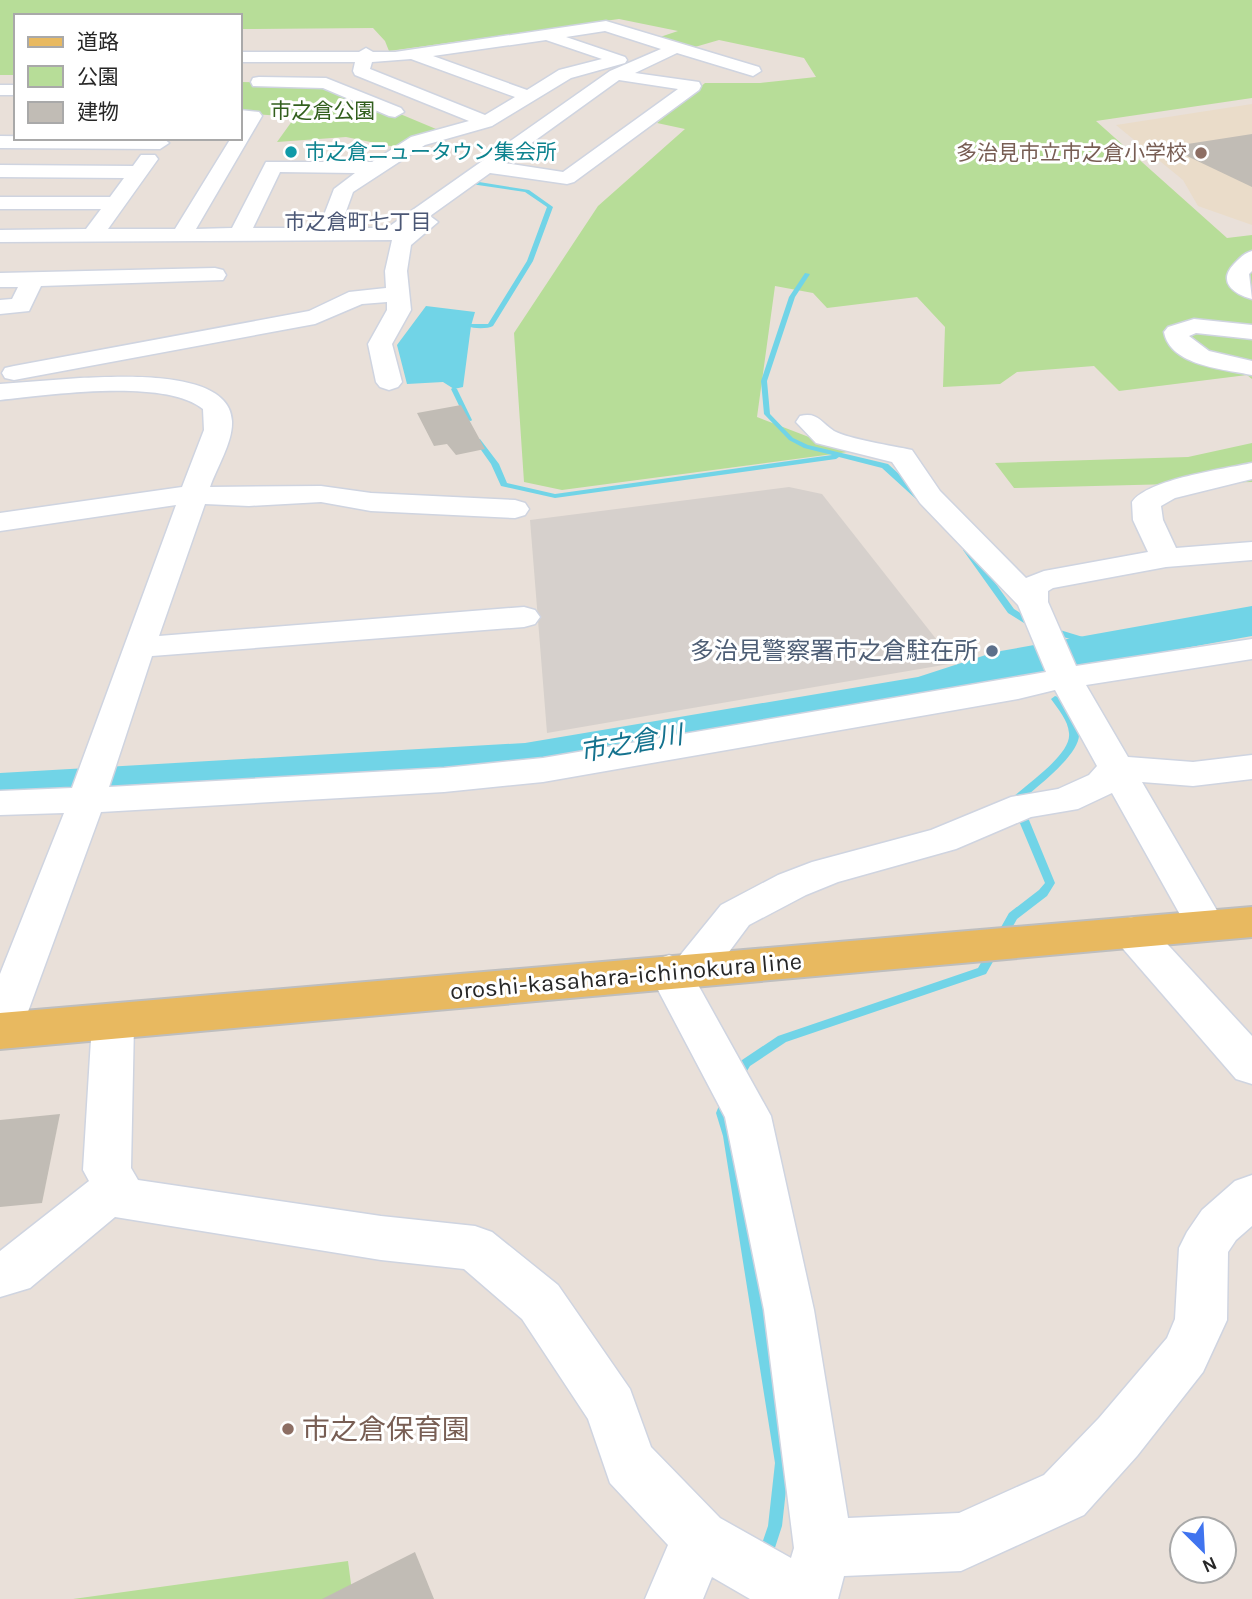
<svg xmlns="http://www.w3.org/2000/svg" width="1252" height="1599" font-family="Karla,'Noto Sans JP',sans-serif">
<style>
.education{fill:#eadcc9}
.green{fill:#b7dd98}
.plaza{fill:#d6d0cc}
.water{fill:#71d4e7}
.lines{fill:none;stroke-linecap:round;stroke-linejoin:round}
.stream{fill:#71d4e7;fill-rule:evenodd}
.river{fill:#71d4e7;fill-rule:evenodd}
.building{fill:#c1bcb5}
.minor-casing{stroke:#cfd4e0;stroke-width:3}
.major-casing{stroke:#bebebe;stroke-width:4}
.minor{fill:#fff;fill-rule:evenodd}
.major{fill:#e8b960;fill-rule:evenodd}
.culture-dot{fill:#0f9aa8;stroke:#fff;stroke-width:2.5}
.education-dot{fill:#8d6e63;stroke:#fff;stroke-width:2.5}
.service-dot{fill:#5c6f8a;stroke:#fff;stroke-width:2.5}
.labels{text-anchor:middle;stroke-width:6;stroke-linejoin:round;paint-order:stroke}
.far-park-label{font-size:21px;fill:#325f1d;stroke:#fff}
.far-culture-label{font-size:21px;fill:#0d838f;stroke:#fff;text-anchor:start}
.far-education-label{font-size:21px;fill:#785e54;stroke:#fff;text-anchor:end}
.far-neighbourhood-label{font-size:21px;fill:#4b5775;stroke:#fff}
.service-label{font-size:24px;fill:#4e5e75;stroke:#fff;text-anchor:end}
.street-label{font-size:24px;fill:#272727;stroke:#fff}
.water-label{font-size:26px;font-style:italic;fill:#14728e;stroke:#fff}
.near-education-label{font-size:28px;fill:#785e54;stroke:#fff;text-anchor:start}
</style>
<rect width="100%" height="100%" fill="#e9e0d9"/>
<polygon class="education" points="1252,104 1252,225 1198,206 1183,180 1116,125"/>
<g class="green">
<polygon points="0,0 1252,0 1252,98 1096,121 1227,238 1252,235 1252,379 1247,375 1119,391 1094,366 1017,372 1000,384 943,387 945,327 917,297 827,308 813,293 775,286 757,417 848,452 562,490 524,482 514,333 598,206 685,129 657,123 705,83 760,83 816,77 804,58 719,40 688,49 657,38 678,31 619,19 389,51 385,41 373,28 240,29 240,16 16,16 16,75 0,75"/>
<polygon points="240,82 326,83 448,134 405,149 346,137 277,142 295,117 240,113"/>
<polygon points="1252,443 1252,482 1014,488 995,463 1188,457"/>
<polygon points="348,1561 353,1599 73,1599"/>
</g>
<polygon class="plaza" points="789,487 822,494 955,663 547,733 530,520"/>
<polygon class="water" points="426,306 475,312 471,326 463,387 454,389 443,382 407,384 397,345"/>
<g class="lines">
<g class="stream">
<path d="M473 181 529 190 553 207 533 261 493 326C488 329 473 329 468 326L471 324H488L527 261 547 207 525 192 471 184 470 183Z"/>
<polygon points="805,273 810,274 795,297 767,381 770,414 793,438 808,445 888,464 922,495 922,499 916,499 882,468 839,457 836,459 555,498 501,486 491,464 474,440 476,439 480,439 499,464 507,483 555,494 832,455 804,448 789,440 764,414 761,381 789,297"/>
<polygon points="454,387 457,389 472,420 471,421 466,420 451,389"/>
<polygon points="964,548 970,548 1014,609 1038,624 1039,626 1038,628 1032,628 1008,613 963,550"/>
<polygon points="1050,627 1106,644 1107,646 1103,649 1047,632 1046,630 1047,628"/>
<path d="M1030 659C1034 660 1037 664 1039 668L1038 670H1032L1026 662 1027 660Z"/>
<path d="M1055 696 1058 697C1066 708 1078 721 1079 735 1079 756 1033 790 1017 804L1029 820 1055 883 1047 896 1017 919 986 974 786 1042 750 1066 742 1079 738 1081 734 1079 732 1076 742 1060 778 1036 978 968 1009 913 1039 890 1045 883 1019 821 1007 803C1021 787 1072 756 1069 733 1068 720 1058 709 1051 699Z"/>
<polygon points="727,1094 731,1096 733,1099 728,1113 735,1136 789,1463 782,1526 771,1560 766,1563 761,1560 758,1555 768,1526 775,1463 723,1136 716,1113 723,1096"/>
</g>
<polygon class="river" points="1252,606 1252,636 1006,680 926,707 525,779 150,799 0,811 0,773 525,743 918,677 995,652"/>
</g>
<g class="building">
<polygon points="1252,134 1252,187 1168,147"/>
<polygon points="461,405 485,449 456,455 447,444 434,446 417,413"/>
<polygon points="60,1114 42,1203 0,1207 0,1120"/>
<polygon points="415,1552 434,1599 322,1599"/>
</g>
<g class="lines">
<g class="minor-casing">
<g id="minor">
<path d="M606 21 759 67 761 71 753 76 677 53 635 73 699 82 701 86 699 90 574 182 567 184 490 173 430 216 438 222 411 245 407 271 411 310 392 344 402 382 398 387 389 390 380 387 376 382 368 344 387 310V302L362 304 315 324 14 380 5 378 2 373 5 368 14 366 309 311 349 292 386 288 385 271 392 240 0 242V230L86 229 101 209H0V197H110L124 178 0 177V165L133 166 141 155H155L158 159 108 229H175L231 138H240V110L259 112 262 116 196 229 232 228 266 162H372L411 137 469 121 355 75 353 71 355 62H240V52H359L366 48 373 52H395ZM605 31 661 49 610 71 387 228H340L353 192 425 145 492 126 571 78 625 63 627 60 625 57 566 37ZM546 40 602 59 559 70 527 90 433 56ZM411 59 515 97 485 115 370 69 372 62ZM619 80 678 89 563 172 504 163ZM280 172 355 173 334 189 319 228H253Z"/>
<polygon points="259,77 326,78 401,108 404,112 395,117 389,116 323,88 253,86 251,82 253,78"/>
<rect x="0" y="85" width="16" height="10"/>
<polygon points="0,136 163,138 169,143 160,149 0,148"/>
<path d="M1252 251V271L1249 274 1252 299C1234 294 1217 282 1234 264 1240 258 1243 254 1252 251Z"/>
<polygon points="215,268 223,270 226,275 223,280 41,286 29,311 0,314 0,300 12,299 18,287 0,287 0,273"/>
<path d="M1194 319 1252 325V339L1196 333 1189 336 1209 351 1252 361V375C1224 369 1170 366 1164 332L1168 327Z"/>
<path d="M80 378C115 377 230 368 232 421 233 442 217 467 210 487L321 486 371 493 515 500 525 503 529 509 525 515 515 518 371 511 321 502 249 506 205 504 159 636 524 607 535 610 540 617 535 624 524 627 152 656 109 787 444 768 543 758 1046 672 1018 605 920 503 892 462 816 443 796 422 800 416C818 412 820 422 834 431 849 439 893 446 912 450L940 491 1026 578 1044 571 1148 552 1133 520 1132 502C1148 479 1224 469 1252 463V479L1175 498 1161 506 1163 520 1176 548 1252 542V560L1166 567 1053 588 1048 591V602L1076 666 1252 639V659L1086 685 1128 757 1193 762 1252 755V779L1193 786 1142 782 1226 926 1220 936 1206 941 1192 936 1112 793 1078 809 1031 817 956 849 838 882 806 895 749 925 708 980 697 983 771 1116 814 1310 848 1518 959 1513 1044 1475 1099 1418 1167 1338 1175 1319 1179 1248 1187 1232 1202 1210 1235 1181 1252 1175V1226L1236 1240 1228 1252 1227 1320 1203 1372 1137 1456 1084 1515 961 1571 844 1576 838 1599H750L712 1577 703 1599H645L668 1545 610 1483 588 1419 522 1319 464 1269 381 1260 115 1217 30 1288 0 1297V1251L89 1181 83 1170 92 1023 98 1011 113 1006 128 1011 134 1023 131 1168 138 1180 381 1216 475 1226 492 1232 558 1285 630 1389 651 1447 720 1518 791 1558 794 1548 764 1310 725 1117 648 971 654 960 669 955 678 958 721 905 778 875 812 862 931 830 1011 797 1058 789 1089 775 1097 766 1055 690 1018 699 543 782 444 792 101 812 22 1028 15 1040 0 1045V974L64 813 0 815V791L72 788 176 505 0 531V513L182 487 204 430 203 409C164 378 50 395 0 400V384Z"/>
<polygon points="1132,917 1146,921 1252,1036 1252,1084 1236,1079 1118,943 1112,932 1118,921"/>
</g>
</g>
<g class="major-casing">
<polygon id="major" points="1252,907 1252,937 0,1049 0,1013"/>
</g>
<use href="#minor" class="minor"/>
<use href="#major" class="major"/>
</g>
<circle class="culture-dot" cx="291" cy="152" r="7"/>
<g class="education-dot">
<circle cx="1201" cy="153" r="7"/>
<circle cx="288" cy="1429" r="7"/>
</g>
<circle class="service-dot" cx="992" cy="651" r="7"/>
<g class="labels">
<g class="far-park-label">
<text x="323" y="118">市之倉公園</text>
</g>
<g class="far-culture-label">
<text x="305" y="159">市之倉ニュータウン集会所</text>
</g>
<g class="far-education-label">
<text x="1187" y="160">多治見市立市之倉小学校</text>
</g>
<g class="far-neighbourhood-label">
<text x="358" y="229">市之倉町七丁目</text>
</g>
<g class="service-label">
<text x="978" y="659">多治見警察署市之倉駐在所</text>
</g>
<g class="street-label">
<text transform="translate(626 976) rotate(-5)" y="8">oroshi-kasahara-ichinokura line</text>
</g>
<g class="water-label">
<text transform="translate(631 743) rotate(-10)" y="9">市之倉川</text>
</g>
<g class="near-education-label">
<text x="302" y="1439">市之倉保育園</text>
</g>
</g>
<rect x="14" y="14" width="228" height="126" fill="#ffffff" stroke="#a9a9a9" stroke-width="2"/>
<rect x="28" y="37" width="35" height="10" fill="#e8b960" stroke="#a9a9a9" stroke-width="2"/>
<text x="77" y="49" font-size="21" fill="#272727">道路</text>
<rect x="28" y="66" width="35" height="21" fill="#b7dd98" stroke="#a9a9a9" stroke-width="2"/>
<text x="77" y="84" font-size="21" fill="#272727">公園</text>
<rect x="28" y="102" width="35" height="21" fill="#c1bcb5" stroke="#a9a9a9" stroke-width="2"/>
<text x="77" y="119" font-size="21" fill="#272727">建物</text>
<g transform="translate(1203 1550) rotate(156)"><circle r="33" fill="#ffffff" stroke="#a9a9a9" stroke-width="2"/>
<path d="M0-5L12 26L0 18L-12 26Z" fill="#4074ef"/>
<text y="-10" font-size="19" font-weight="bold" text-anchor="middle" fill="#272727">N</text>
</g>
</svg>
